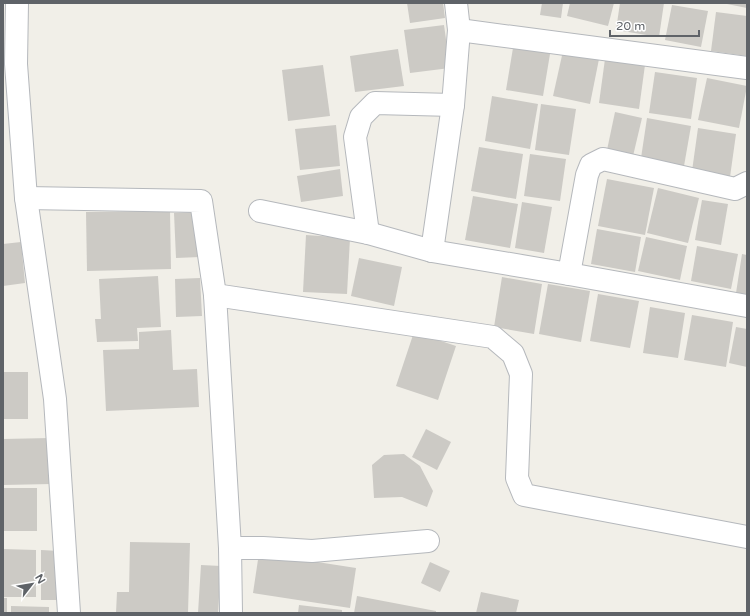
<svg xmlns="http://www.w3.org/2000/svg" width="750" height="616" font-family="'Varela Round',sans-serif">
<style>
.building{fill:#cccac5}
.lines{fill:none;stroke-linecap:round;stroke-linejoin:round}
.minor-casing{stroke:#b5b8bc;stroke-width:24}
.tertiary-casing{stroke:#b5b8bc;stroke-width:24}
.minor{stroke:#fff;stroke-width:22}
.tertiary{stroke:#fff;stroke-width:22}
</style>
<rect width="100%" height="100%" fill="#f1efe8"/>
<g class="building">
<polygon points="407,3 443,3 445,18 410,23"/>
<polygon points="542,3 563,3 561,18 540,15"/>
<polygon points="570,3 614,3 608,26 567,16"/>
<polygon points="620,3 664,3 659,37 616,30"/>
<polygon points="727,3 747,3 747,8 727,4"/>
<polygon points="672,5 708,11 701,47 665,40"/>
<polygon points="716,12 747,16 747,56 711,51"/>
<polygon points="444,25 450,68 410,73 404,30"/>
<polygon points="514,42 551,48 543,96 506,90"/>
<polygon points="398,49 404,86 355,92 350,56"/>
<polygon points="563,51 599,59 590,104 553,96"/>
<polygon points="605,59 645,65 639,109 599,103"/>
<polygon points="323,65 330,116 288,121 282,70"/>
<polygon points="655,72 697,78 691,119 649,113"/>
<polygon points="707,78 747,86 739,128 698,120"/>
<polygon points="492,96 538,104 530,149 485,141"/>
<polygon points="541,104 576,109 569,155 535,150"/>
<polygon points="615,112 642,118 633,156 607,150"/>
<polygon points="647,118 691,126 684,166 641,158"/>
<polygon points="336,125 340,166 300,170 295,129"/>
<polygon points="698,128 736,134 730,177 692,171"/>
<polygon points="479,147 523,154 516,199 471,191"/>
<polygon points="530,154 566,159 560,201 524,196"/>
<polygon points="340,169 343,196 301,202 297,176"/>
<polygon points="607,179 654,188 645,235 598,226"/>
<polygon points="658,188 699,198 688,243 647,233"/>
<polygon points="473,196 518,204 510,248 465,240"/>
<polygon points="702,200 728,204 721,245 695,240"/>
<polygon points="522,202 552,207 544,253 515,248"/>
<polygon points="170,211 171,269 87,271 86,212"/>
<polygon points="197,212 200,257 176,258 174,213"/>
<polygon points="597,229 641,237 635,272 591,264"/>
<polygon points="306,235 350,238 347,294 303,292"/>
<polygon points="646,237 687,246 680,280 638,271"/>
<polygon points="21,242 25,283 3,286 3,244"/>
<polygon points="697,246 738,254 731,289 691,281"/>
<polygon points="742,254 747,255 747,294 736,293"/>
<polygon points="359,258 402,267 394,306 351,296"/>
<polygon points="158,276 161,327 137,328 138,341 97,342 95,319 101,319 99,279"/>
<polygon points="502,277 542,284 534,334 494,327"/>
<polygon points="200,278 202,316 176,317 175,279"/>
<polygon points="548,284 590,291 581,342 539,334"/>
<polygon points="598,294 639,301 630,348 590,341"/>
<polygon points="650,307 685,313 678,358 643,353"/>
<polygon points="692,315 733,322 726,367 684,360"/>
<polygon points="736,327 747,329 747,367 729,363"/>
<polygon points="171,330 173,370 197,369 199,407 106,411 103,350 139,349 139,332"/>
<polygon points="414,332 456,346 438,400 396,386"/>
<rect x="3" y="372" width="25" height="47"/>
<polygon points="426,429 451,442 437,470 412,457"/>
<polygon points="50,438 51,484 3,485 3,439"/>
<polygon points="404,454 420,466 433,491 427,507 402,497 374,498 372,465 384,455"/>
<rect x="3" y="488" width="34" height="43"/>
<polygon points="130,542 190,543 188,613 116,613 117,592 129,592"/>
<polygon points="3,549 36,550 36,597 3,597"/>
<polygon points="41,550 60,551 60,600 41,600"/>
<polygon points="259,553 356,568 350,608 253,593"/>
<polygon points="430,562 450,571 440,592 421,583"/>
<polygon points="201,565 221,566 218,613 198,613"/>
<polygon points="481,592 519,600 516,613 476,613"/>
<polygon points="357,596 436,611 436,613 354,613"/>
<rect x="3" y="598" width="4" height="15"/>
<polygon points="299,605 342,610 342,613 298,613"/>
<polygon points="11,606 49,607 49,613 11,613"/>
</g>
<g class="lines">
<g class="minor-casing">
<g id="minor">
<polyline points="459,30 747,68"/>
<polyline points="26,198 201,201 215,295 230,548 231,613"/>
<polyline points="260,211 368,233 432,251 569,274 747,306"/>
<polyline points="368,233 355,137 361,117 375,103 453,105"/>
<polyline points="432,251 453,105 459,30 456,3"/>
<polyline points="569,274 587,175 591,165 603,159 735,189 747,183"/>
<polyline points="215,295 493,337 513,354 521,374 517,478 524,495 747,537"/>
<polyline points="230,548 263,548 312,551 428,541"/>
</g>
</g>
<g class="tertiary-casing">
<polyline id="tertiary" points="17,3 16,64 26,198 55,399 69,613"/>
</g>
<use href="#minor" class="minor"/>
<use href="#tertiary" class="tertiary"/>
</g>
<rect width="750" height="616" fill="none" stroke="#5f6368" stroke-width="8"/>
<g transform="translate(32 584) rotate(59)" stroke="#ffffff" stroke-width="3" paint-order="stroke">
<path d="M0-3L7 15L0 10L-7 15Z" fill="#5f6368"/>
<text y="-6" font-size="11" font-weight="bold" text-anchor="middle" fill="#5f6368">N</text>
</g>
<path d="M610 30v6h89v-6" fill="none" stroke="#5f6368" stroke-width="2"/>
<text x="616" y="30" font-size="12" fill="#5f6368" stroke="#ffffff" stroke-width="3" paint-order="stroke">20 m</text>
</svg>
